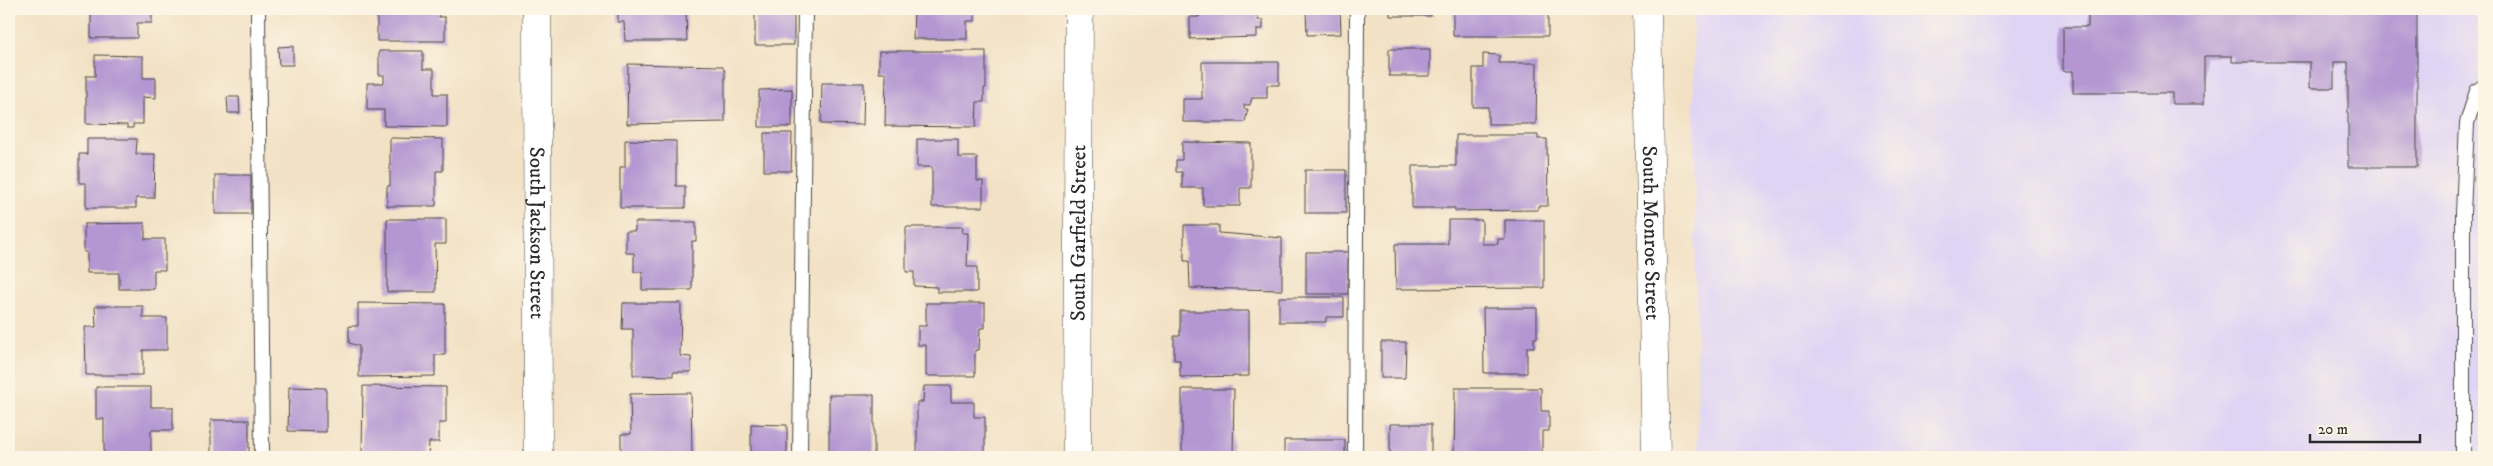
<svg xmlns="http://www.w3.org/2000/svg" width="2493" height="466" font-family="'IM FELL DW Pica',serif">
	<rect width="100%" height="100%" fill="#fcf5e5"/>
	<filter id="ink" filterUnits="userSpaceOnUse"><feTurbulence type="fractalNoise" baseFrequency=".02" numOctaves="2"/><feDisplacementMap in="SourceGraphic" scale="10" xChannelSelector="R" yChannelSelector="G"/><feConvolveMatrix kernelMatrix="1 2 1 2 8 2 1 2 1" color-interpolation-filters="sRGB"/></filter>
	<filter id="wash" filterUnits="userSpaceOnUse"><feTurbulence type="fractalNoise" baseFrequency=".0096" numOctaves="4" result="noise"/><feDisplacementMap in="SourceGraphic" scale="20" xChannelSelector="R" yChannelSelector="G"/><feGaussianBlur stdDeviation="1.12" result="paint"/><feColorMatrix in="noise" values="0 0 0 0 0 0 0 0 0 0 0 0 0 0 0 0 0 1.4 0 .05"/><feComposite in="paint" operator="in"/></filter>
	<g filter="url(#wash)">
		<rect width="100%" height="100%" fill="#f2e1c4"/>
		<path fill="#e0d4f4" d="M1693 9H2484V457H1698Z"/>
		<g id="blocks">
			<path fill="#b497d2" d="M91 9H152V23H137V38H91Z
				M384 9H439V17H445V41H377V16H384Z
				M618 9H686L687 41H625L624 22H618Z
				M914 9H975V21H967V39H913Z
				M1199 9H1258V20H1263V29H1257V37L1190 39V17H1199Z
				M1306 9H1340L1341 34 1307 35Z
				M1390 9H1431V16H1390Z
				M1453 9H1548V36H1453Z
				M2088 9H2417V167H2348V62H2334V88H2310V62H2232V56H2204V104H2172V93H2073V71H2063V27H2088Z
				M755 10H794V45H755Z
				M293 46V65H279L278 47Z
				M1389 49H1430V76H1389Z
				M379 51H423V69H434V94H447V127L384 126V110H367V83H384V75H379Z
				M879 51H986V88H984V102H977L976 127 885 126 886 73H879Z
				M1483 54 1499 55V63H1537L1536 124H1488V107H1473V68H1483Z
				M95 55 143 56V78H156V98L143 97V124H133V128H127V125L86 124V76H95Z
				M1202 62H1279V85H1267V98H1252L1250 105H1244V109H1248L1245 122H1183V99H1202Z
				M628 64 722 66 725 71V122L627 124Z
				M822 83H864L863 125 821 124Z
				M792 89V127H759V90Z
				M227 97H239L240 113H228Z
				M764 133H792L791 171H764Z
				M1456 135H1538V139H1547L1548 206H1538V210L1455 211V208H1412V166H1456Z
				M390 138 443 139V171H436V206H387V186H390Z
				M87 139H137L136 154H155L154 198H136V208H86V183H79V154H87Z
				M917 139H958V157H977V181H983V207H932V167H917Z
				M625 140 676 141V186H685V208H620V167H625Z
				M1182 142 1251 143V188H1240V206H1203V188H1182V172H1176V160H1182Z
				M1305 170H1346V213H1305Z
				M215 175H251V214H215Z
				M387 219H446V244H435L436 292H387Z
				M1448 220H1482V244H1498V239H1505V220H1544V288L1396 289 1395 244H1448Z
				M635 222H696V241H692V290H642V272H634V253H626V231H635Z
				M145 223V239H165V270H154V289H119V273H87V252H84V224Z
				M1184 225H1219V233L1282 238V290L1190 288 1189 261H1184Z
				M906 227H963L962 233H968L967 267H977V292H937V287L914 286V272H906Z
				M1306 252H1348V294H1306Z
				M1279 297H1344V317H1326V322H1279Z
				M358 303 445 304V355H435V376L359 377V346L349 343V326H358Z
				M623 303H681L680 356 691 357V372H673V376L633 375V329H622Z
				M926 303H985V328H980L979 350H975V376H926V345H918V326H926Z
				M95 306H143V318H167V350H143V375H86L85 327H96Z
				M1483 308H1537V338H1534V347H1527V373H1484Z
				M1180 311H1249V376L1180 377V360H1174V336H1180Z
				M1381 342H1406L1405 378H1381Z
				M363 386 446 387V423H439V442H429L428 457H362Z
				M924 386H951V402H974V417H985V457L917 456V402H923Z
				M96 387H151V407H173V430H151V454H104V419H96Z
				M289 387 326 388V432L288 431Z
				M1455 388H1541V411H1549V431H1542V457H1454Z
				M1182 389H1234L1233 457H1182Z
				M691 393 692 456 621 457V434H631L630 394Z
				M829 395H874V457H829Z
				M211 420H249V457H211Z
				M751 424 787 425V457H751Z
				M1390 424H1431V457H1390Z
				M1284 440H1345V457H1284Z"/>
		</g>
	</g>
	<g filter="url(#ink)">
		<use href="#blocks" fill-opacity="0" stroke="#494642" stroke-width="1"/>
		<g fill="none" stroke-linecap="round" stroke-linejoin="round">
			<g stroke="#494642" stroke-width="16">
				<path id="lane" d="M258 9 262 457
					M800 457 805 9
					M1355 457 1357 9
					M2463 457V213L2467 123 2477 91 2484 86"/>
			</g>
			<g stroke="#494642" stroke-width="29">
				<g id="street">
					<path id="s1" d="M537 9 538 457"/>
					<path id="s2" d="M1647 9 1656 457"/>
					<path id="s3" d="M1077 457 1079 9"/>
				</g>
			</g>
			<use href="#lane" stroke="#fff" stroke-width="14"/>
			<use href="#street" stroke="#fff" stroke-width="28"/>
		</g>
	</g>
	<g text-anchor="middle" stroke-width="4.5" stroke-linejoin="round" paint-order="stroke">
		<g font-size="21" fill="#2b2b2b" stroke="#fcf5e5">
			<text dy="7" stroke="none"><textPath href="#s1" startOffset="224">South Jackson Street</textPath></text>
			<text dy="7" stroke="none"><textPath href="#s3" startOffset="224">South Garfield Street</textPath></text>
			<text dy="7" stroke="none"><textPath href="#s2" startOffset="224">South Monroe Street</textPath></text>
		</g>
	</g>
	<rect width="2493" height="466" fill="none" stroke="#fcf5e5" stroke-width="30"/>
	<path d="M2310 434v8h110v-8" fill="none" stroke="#2b2b2b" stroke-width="2.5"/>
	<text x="2318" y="434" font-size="15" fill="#2b2b2b" stroke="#fcf5e5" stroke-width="4" paint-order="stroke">20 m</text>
</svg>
